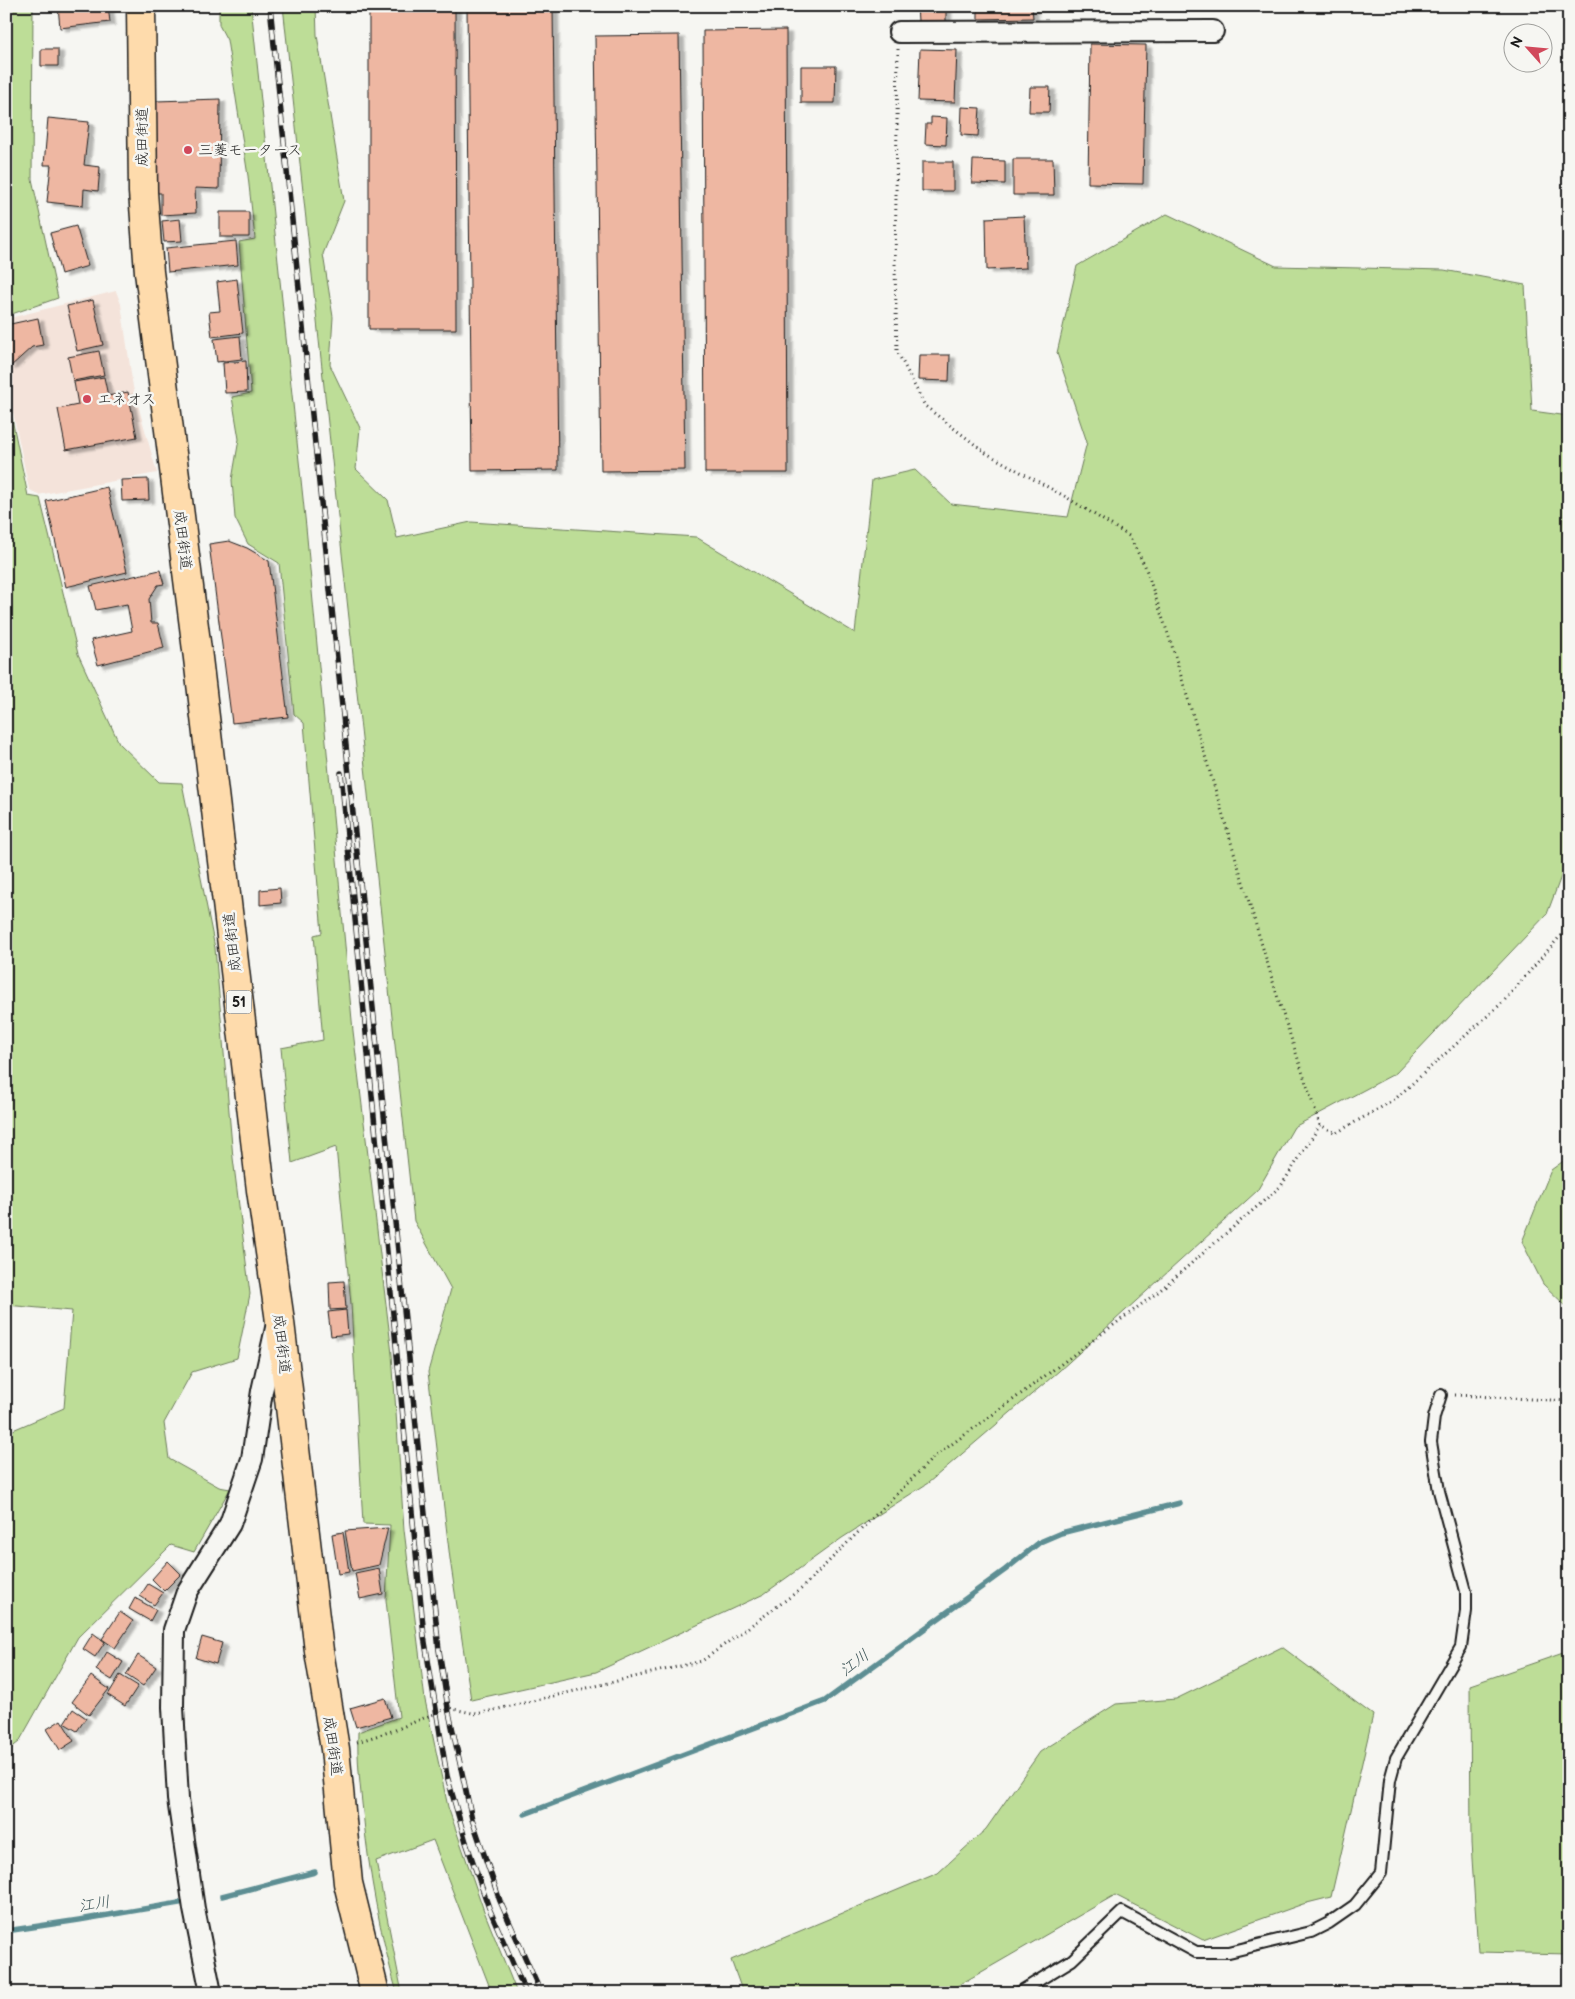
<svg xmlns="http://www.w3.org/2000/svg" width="1575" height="1999" font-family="'Balsamiq Sans','Klee One',sans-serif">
	<defs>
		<filter id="shadow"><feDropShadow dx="5.5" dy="3" stdDeviation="1" flood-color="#0004"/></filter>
	</defs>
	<rect width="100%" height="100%" fill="#f6f6f2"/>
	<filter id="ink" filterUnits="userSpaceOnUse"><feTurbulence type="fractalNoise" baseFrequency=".02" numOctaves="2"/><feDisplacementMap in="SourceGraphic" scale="10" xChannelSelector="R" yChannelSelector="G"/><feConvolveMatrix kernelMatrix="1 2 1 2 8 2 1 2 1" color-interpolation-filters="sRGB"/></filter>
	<g filter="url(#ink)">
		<path fill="#f4e3da" d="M116 291 121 304 133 387 157 473 38 495 29 489 6 379V319Z"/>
		<path fill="#bddd97" stroke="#6c7c5a" d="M6 6H33L32 179 58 298 6 316Z
			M219 6H251L306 527 353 1031 392 1354 404 1530 425 1700 448 1807 484 1911 517 1993H492L433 1840 376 1861 402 1993H397C380 1933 369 1874 363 1812 360 1785 357 1759 358 1732L399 1717 386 1600 390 1525 363 1524 351 1304 336 1147 292 1163 281 1048 323 1040 314 935 322 933 304 723 294 714 279 563 248 544 235 518 232 480 239 439 232 397 251 393 239 242 255 239 248 176 227 40 219 25Z
			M283 6H316L317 35 344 201 323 254 333 317 330 365 360 428 356 469 388 500 397 538 471 522 696 537 855 633 872 480 915 470 951 504 1068 517 1087 442 1057 353 1077 266 1167 214 1276 266 1444 270 1525 285 1532 411 1569 416V855L1547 914 1396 1073 1294 1127 1257 1191 1059 1371 928 1483 842 1538 764 1594 596 1672 471 1700 450 1559 428 1372 451 1289 414 1221Z
			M6 390 28 496 40 498 78 654 119 743 159 782 182 783 215 948 233 1158 250 1294 237 1358 192 1372 164 1423 169 1459 219 1487 230 1489 194 1552 171 1545 78 1637 19 1742 6 1752V1433L64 1408 72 1311 6 1305Z
			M1569 1157V1309L1543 1284 1522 1242 1551 1170Z
			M1282 1647 1373 1715 1331 1897 1303 1904 1203 1940 1115 1895 945 1993H743L731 1960 938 1873 986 1829 1040 1752 1116 1704 1176 1699Z
			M1569 1651V1954L1478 1952 1471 1843 1470 1685Z"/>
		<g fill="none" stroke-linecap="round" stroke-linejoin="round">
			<path stroke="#5d8e93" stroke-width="5.5" d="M525 1814 825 1701 1005 1570 1040 1542 1061 1533 1180 1503
				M222 1896 315 1872
				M6 1931 79 1920 185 1902"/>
		</g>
		<path fill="#eeb7a2" stroke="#1c1c1c" filter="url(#shadow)" d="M58 6H108L110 22 60 28Z
			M369 6H455L456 329H369Z
			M553 6 558 470 472 471 467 7Z
			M917 6H946V21H918Z
			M978 6H1032L1033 18 978 19Z
			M786 30 788 473H705L703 31Z
			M679 35 685 470 601 471 595 36Z
			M1090 44 1146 45 1143 184 1088 183Z
			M41 49H58V66H41Z
			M920 49 957 50 955 102 918 101Z
			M801 66H836L835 103H801Z
			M1030 87H1050L1049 112H1029Z
			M220 99 219 189 195 188 196 213 161 215V193H157L156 101Z
			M962 107 980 108 978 136 961 135Z
			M931 117 947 118 946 145 925 144 926 124H931Z
			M48 118 89 122 84 165 100 167 98 191 84 189 83 206 47 202 51 165H44Z
			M1013 159H1053L1054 195H1013Z
			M973 160 1005 161V184L972 183Z
			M922 162H953V191H922Z
			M220 212H249V237H220Z
			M1024 216 1026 268 987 270 986 218Z
			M180 219 182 241 164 242 162 221Z
			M76 226 88 266 61 274 50 233Z
			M236 241 238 265 168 272 166 248Z
			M237 279 243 333 212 337 209 312 220 311 217 282Z
			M93 300 103 345 77 351 67 306Z
			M38 318 43 345 32 347 10 367 6 347V325Z
			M240 336 242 359 217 362 214 339Z
			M99 351 104 375 73 381 68 357Z
			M919 355H950L949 381 918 380Z
			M246 361 247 392 225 393 223 363Z
			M104 377 108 396 128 392 137 437 66 450 58 409 78 405 74 382Z
			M148 479 149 500 122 501 121 480Z
			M107 487 127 572 66 587 46 501Z
			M229 541 247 548 269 561 288 717 232 723 209 544Z
			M160 570 164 584 158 585 149 599 151 623H158L164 648 98 665 91 640 132 631 127 604 96 610 90 586Z
			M280 888 281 903 260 905V890Z
			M344 1281 346 1309 330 1310 329 1282Z
			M346 1310 348 1334 331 1336 328 1312Z
			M388 1528 379 1565 352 1571 345 1531Z
			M343 1532 349 1572 338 1574 332 1534Z
			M168 1561 181 1574 164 1591 152 1579Z
			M379 1568 383 1594 360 1599 355 1573Z
			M148 1584 163 1593 154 1605 140 1596Z
			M135 1598 156 1610 150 1621 129 1609Z
			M120 1612 133 1621 115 1648 102 1639Z
			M93 1633 105 1642 95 1657 83 1649Z
			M202 1637 222 1643 216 1664 196 1658Z
			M107 1652 123 1662 112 1680 96 1670Z
			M138 1655 156 1667 143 1686 126 1675Z
			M120 1675 138 1686 125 1706 108 1695Z
			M91 1676 109 1689 89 1715 72 1702Z
			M385 1698 391 1717 356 1727 350 1708Z
			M73 1709 86 1718 77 1731 64 1723Z
			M61 1720 74 1741 60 1750 47 1729Z"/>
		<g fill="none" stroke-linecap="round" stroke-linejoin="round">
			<g stroke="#1c1c1c" stroke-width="14">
				<path id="lane" d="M1018 1993 1072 1960 1122 1912 1196 1952H1229L1311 1932 1329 1923 1355 1905 1381 1873 1390 1780 1396 1758 1461 1647 1466 1611V1591L1439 1491 1431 1442 1434 1417 1441 1395"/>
			</g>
			<g stroke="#1c1c1c" stroke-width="24">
				<path id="street" d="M899 32 1213 31
					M211 1993 194 1909 178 1799 173 1707 174 1630 187 1592 230 1524 252 1459 262 1391 276 1328"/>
			</g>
			<g stroke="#1c1c1c" stroke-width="31">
				<path id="highway" d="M141 6 143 192 149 272 198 658 261 1190 279 1314 319 1651 335 1749 348 1883 375 1993"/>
			</g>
			<path stroke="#1c1c1c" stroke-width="3" stroke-dasharray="1 4" stroke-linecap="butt" d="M898 49 895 268 897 351 925 406 986 453 1066 497 1129 536 1145 566 1172 646 1280 1005 1320 1125 1336 1133 1394 1100 1503 1002 1569 926
				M1455 1395 1569 1401
				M357 1742 395 1730 448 1708 477 1714 702 1661 801 1589 934 1457 1006 1405 1158 1292 1281 1186 1320 1125"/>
			<use href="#lane" stroke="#f6f6f2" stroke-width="10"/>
			<use href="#street" stroke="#f6f6f2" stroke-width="20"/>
			<use href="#highway" stroke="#fedbac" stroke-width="28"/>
			<g stroke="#1c1c1c" stroke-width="5.5">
				<path id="rail" d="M270 6 439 1650 448 1708 472 1819 500 1901 541 1993
					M341 773 424 1636 447 1776 466 1842 489 1908 526 1993"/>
			</g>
			<use href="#rail" stroke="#f6f6f2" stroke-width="4" stroke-dasharray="11" stroke-linecap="butt"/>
		</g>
	</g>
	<g fill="#d1495b" stroke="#f6f6f2" stroke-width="2">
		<circle cx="188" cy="150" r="5"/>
		<circle cx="87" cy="399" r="5"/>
	</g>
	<g text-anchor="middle" stroke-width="5" stroke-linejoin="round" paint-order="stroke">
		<rect fill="#f6f6f2" stroke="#5d5d5c" stroke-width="1" x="226.5" y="990.5" width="25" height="23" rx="4"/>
		<g font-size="14" font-weight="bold" fill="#1c1c1c">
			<text x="239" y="1007">51</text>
		</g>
		<g font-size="15" fill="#1c1c1c" stroke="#f6f6f2">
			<text transform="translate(142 137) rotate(-90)" y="5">成田街道</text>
			<text transform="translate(183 540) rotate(83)" y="5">成田街道</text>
			<text transform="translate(232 942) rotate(-97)" y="5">成田街道</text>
			<text transform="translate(282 1344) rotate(83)" y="5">成田街道</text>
			<text transform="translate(333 1746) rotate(82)" y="5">成田街道</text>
		</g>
		<g font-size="15" fill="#1c1c1c" stroke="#f6f6f2" text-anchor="start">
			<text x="198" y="155">三菱モータース</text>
			<text x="97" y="404">エネオス</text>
		</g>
		<g font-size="16" font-style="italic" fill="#3d5558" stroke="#f6f6f2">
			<text transform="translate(854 1662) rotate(-37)" y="6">江川</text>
			<text transform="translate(94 1903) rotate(-9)" y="6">江川</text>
		</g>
	</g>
	<rect width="1575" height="1999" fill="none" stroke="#f6f6f2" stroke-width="25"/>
	<rect x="12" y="12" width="1550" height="1974" fill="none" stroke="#1c1c1c" stroke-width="2" filter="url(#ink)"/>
	<g transform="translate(1528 48) rotate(297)"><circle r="24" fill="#f6f6f2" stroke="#9f9f9c"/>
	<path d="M0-4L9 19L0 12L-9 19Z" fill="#d1495b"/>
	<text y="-8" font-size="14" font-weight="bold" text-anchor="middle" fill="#1c1c1c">N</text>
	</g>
</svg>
